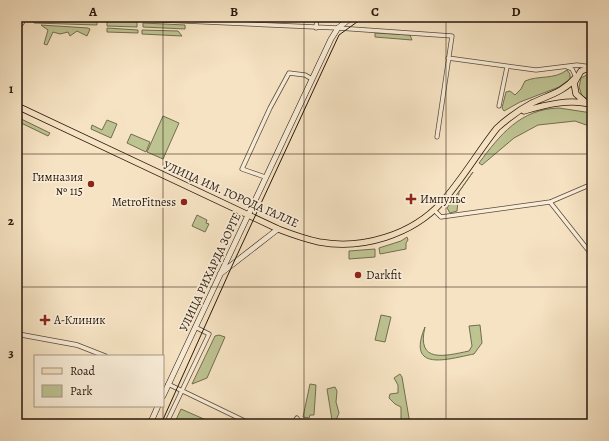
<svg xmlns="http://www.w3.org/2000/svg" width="609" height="441" font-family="Alegreya,serif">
	<rect width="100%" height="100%" fill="#f6e3c3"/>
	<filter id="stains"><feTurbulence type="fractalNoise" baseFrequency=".005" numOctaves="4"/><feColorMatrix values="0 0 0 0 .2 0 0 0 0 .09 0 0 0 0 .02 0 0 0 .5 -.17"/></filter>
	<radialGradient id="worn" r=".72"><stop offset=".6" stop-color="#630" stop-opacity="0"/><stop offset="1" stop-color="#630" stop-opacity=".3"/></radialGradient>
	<path fill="#bec392" stroke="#736d4f" d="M34 17 97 22V25L34 23 32 19Z
		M107 20 137 22V27L107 26Z
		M143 23 185 25V29L143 27Z
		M41 25 88 28 90 29 87 36 77 31 70 36 68 32 60 34 53 32 47 45 44 44 48 30Z
		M107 28 138 30V33L107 32Z
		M142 30 178 31 182 36 142 34Z
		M375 33 410 35 412 40 375 37Z
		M567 70 570 74V79L559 87 520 102 504 111 502 108 506 92 510 91 515 95 521 89 525 81C539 75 554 80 567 70Z
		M592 72V101L582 96 579 87 581 78Z
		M559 108 592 113V127L575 121 538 125 514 138 482 165 479 163C500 135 520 109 559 108Z
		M163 116 179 123 163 159 147 152Z
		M17 117 50 133 48 136 17 121Z
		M107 120 117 124 111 138 91 129 92 125 102 130Z
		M131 134 150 142 146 152 127 143Z
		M473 172 459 192 457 211 450 213 447 208Z
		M197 215 207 220 206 223 209 224 205 232 192 226Z
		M407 237 408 240 406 243V249L380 254 379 248 401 241Z
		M375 249V257L349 259V251Z
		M381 315 391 317 385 342 375 340Z
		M480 325 482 343 474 354C448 359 406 373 425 327 416 364 445 356 469 351L472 346 469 326Z
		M219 335 225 337 207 378 192 384 215 336Z
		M400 374 402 377 410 424H401V407L395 404 389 398 390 394 398 393V385L394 378Z
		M310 384 316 385 314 415H310L309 418 303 417Z
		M335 387 337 391 336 402 339 413 336 420H332L327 389Z
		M181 409 213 423 212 424H206L197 420 195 424H180L175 422Z"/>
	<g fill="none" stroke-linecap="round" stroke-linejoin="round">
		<g stroke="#5c4a3a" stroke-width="5">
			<path id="minor" d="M17 17H26
				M95 17 338 28 452 36 437 137
				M316 28 317 17
				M17 30 26 17
				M448 58 536 70 577 65 592 67
				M567 67 572 69 576 77
				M499 106 507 67
				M265 177 242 169 270 108 289 73 305 75 312 79
				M550 202 592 255
				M434 210 441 217 550 202 592 184
				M168 384 251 424
				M166 424 209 334 195 327
				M293 424 297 418"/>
		</g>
		<g stroke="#5c4a3a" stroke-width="5.5">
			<path id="tertiary" d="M17 334 77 345 105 356"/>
		</g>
		<g stroke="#28170c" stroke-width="6">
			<path id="secondary" d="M220 274 278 229
				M163 396 331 39 338 28 352 17
				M150 424 158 406"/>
		</g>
		<g stroke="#28170c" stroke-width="7">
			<path id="primary" d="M585 102 576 94 574 83 581 71 592 67
				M17 106 278 229C291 234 305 239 319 242 362 250 412 235 442 202 462 180 478 152 497 128 507 119 519 110 532 103 549 95 564 92 576 77
				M524 111C545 105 571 98 592 105"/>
		</g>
		<use href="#minor" stroke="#f9edd8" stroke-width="3.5"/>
		<use href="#tertiary" stroke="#f9edd8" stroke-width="4"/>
		<use href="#secondary" stroke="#f9edd8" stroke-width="5"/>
		<use href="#primary" stroke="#f6e3c3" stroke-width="5.5"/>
		<path stroke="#28170c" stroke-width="1" d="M161 424 232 266 339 35 364 17"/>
	</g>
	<path fill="none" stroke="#28170c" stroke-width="1" stroke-opacity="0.55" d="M163 17V424M304 17V424M446 17V424M17 154H592M17 287H592"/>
	<g fill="#8f2418" stroke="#f9edd8" stroke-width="1.5">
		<circle cx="91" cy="184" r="4"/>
		<path d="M409 193h4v4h4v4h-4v4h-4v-4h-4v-4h4z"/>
		<circle cx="184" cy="202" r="4"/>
		<circle cx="358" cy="275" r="4"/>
		<path d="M43 314h4v4h4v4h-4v4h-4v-4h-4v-4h4z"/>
	</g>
	<g text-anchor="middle" stroke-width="3.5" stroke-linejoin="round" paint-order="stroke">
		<g font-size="12" fill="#28170c" stroke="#f9edd8" text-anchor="start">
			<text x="83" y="181" text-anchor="end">Гимназия<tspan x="83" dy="14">№ 115</tspan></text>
			<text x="420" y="203">Импульс</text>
			<text x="176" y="206" text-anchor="end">MetroFitness</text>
			<text x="366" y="279">Darkfit</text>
			<text x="54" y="324">А-Клиник</text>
		</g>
		<g font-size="12" fill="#28170c" stroke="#f9edd8">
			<text transform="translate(231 194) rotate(24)" y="4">УЛИЦА ИМ. ГОРОДА ГАЛЛЕ</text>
			<text transform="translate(210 272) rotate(-65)" y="4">УЛИЦА РИХАРДА ЗОРГЕ</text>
		</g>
	</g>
	<rect width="609" height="441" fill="none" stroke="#f6e3c3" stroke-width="44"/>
	<rect x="34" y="355" width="130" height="52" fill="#f9edd8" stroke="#a59786"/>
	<rect x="42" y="368" width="20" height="6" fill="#f6e3c3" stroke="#a59786"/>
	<text x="70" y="375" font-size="12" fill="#28170c">Road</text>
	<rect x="42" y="385" width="20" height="12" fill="#bec392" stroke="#a59786"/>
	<text x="70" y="395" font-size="12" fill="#28170c">Park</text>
	<rect x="22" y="22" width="565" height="397" fill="none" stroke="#28170c" stroke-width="1.5"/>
	<g font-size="13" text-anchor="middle" font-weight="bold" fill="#28170c">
		<text x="93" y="16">A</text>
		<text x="234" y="16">B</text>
		<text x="375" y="16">C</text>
		<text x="516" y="16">D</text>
		<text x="11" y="93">1</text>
		<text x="11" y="225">2</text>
		<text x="11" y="357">3</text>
	</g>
	<rect width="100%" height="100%" filter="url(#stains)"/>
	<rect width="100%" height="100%" fill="url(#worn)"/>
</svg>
